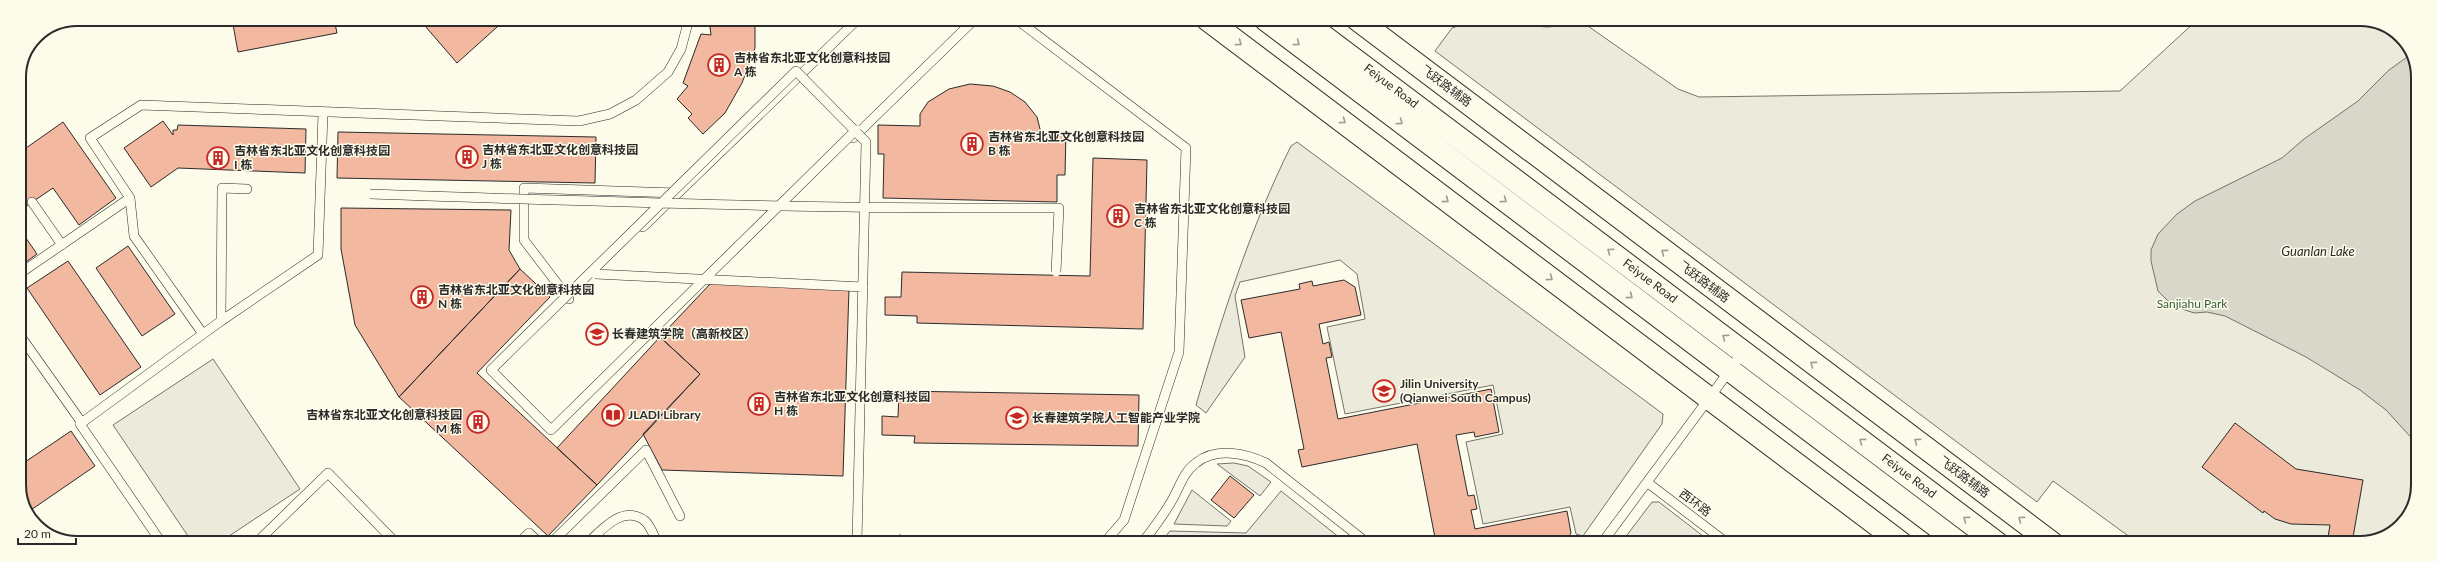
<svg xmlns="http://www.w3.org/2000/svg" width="2437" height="562" font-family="Lato,'Noto Sans SC',sans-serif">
	<rect width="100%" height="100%" fill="#fdfbea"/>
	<path fill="#ecebdb" stroke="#74746e" d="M2197 20H2372L2403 39 2418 73 2417 497 2398 529 2360 543H2138L2053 481 2037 502 1435 51 1452 28 1468 23H1490L1547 27 1585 24 1678 89 1699 97 2120 91Z
		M1297 142 1663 414 1662 424 1583 536 1576 534 1570 507 1483 524 1466 442 1503 434 1493 385 1345 414 1327 327 1365 319 1357 274 1340 260 1240 282 1235 296 1245 357 1206 413 1196 405C1222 317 1250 228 1291 146Z
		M213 359 300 489 220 542H192L113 425Z
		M1234 463 1248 466 1271 482 1260 496 1217 464Z
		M1192 490 1231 521 1227 526 1174 524Z
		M1281 491 1345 542H1161L1170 531 1246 533Z
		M1652 502H1659L1712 543H1621Z
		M629 537H636L640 542H623Z"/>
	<path fill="#d8d7c9" stroke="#74746e" d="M2410 55 2418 73 2417 444 2386 410 2360 390 2306 357 2225 316 2207 312 2194 313 2179 308 2168 301 2158 291 2151 261V250L2158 234 2177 214 2195 201 2282 158 2304 139 2358 101 2389 70Z"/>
	<path fill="#f2b8a0" stroke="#2b2b2b" d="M232 19H334L337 33 238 52Z
		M419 19H506L457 63Z
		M709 19H755V48L742 83 725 113 703 134 688 118 692 114 677 99 688 86 683 83 701 34 711 35Z
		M1685 20H1773L1685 22Z
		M970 84 993 86 1010 92 1025 102 1037 117 1041 133H1066L1065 175H1057V202L883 198 884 154H878V125L920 126V114L928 102 949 89Z
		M163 121 173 135V130H177L178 125 306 129 305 173 178 168 151 187 124 148Z
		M63 122 116 198 79 225 53 188 19 211V153Z
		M338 132 596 137 595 183 337 178Z
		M1093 158 1147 160 1143 329 917 323V316L885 315V297H901L902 272 1090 276Z
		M341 208 511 210 509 250 520 269 399 397 355 325 341 249Z
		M19 228 37 254 19 267Z
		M128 246 175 314 142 336 96 268Z
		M68 261 141 367 100 395 27 288Z
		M520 269 550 297 477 373 597 485 548 536 399 397Z
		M1344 280 1355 287 1361 315 1319 324 1323 344 1329 342 1332 357 1326 358 1338 419 1491 389 1499 432 1475 437 1474 432 1456 435 1468 496 1474 495 1477 509 1471 510 1475 529 1567 511 1571 533 1567 539 1558 540V543H1436L1417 444 1302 467 1298 450 1304 449 1281 332 1249 338 1241 300 1300 289 1299 284 1312 281 1313 286Z
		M711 283 849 288 843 476 662 470 643 434 700 374 660 337Z
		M660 337 700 374 597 485 557 448Z
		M899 391 1139 395 1138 446 914 443 915 436 882 435V416L898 417Z
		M2235 423 2296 469 2363 480 2352 543H2327L2330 525 2291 524 2275 519 2264 511 2263 513 2202 467Z
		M71 431 95 466 28 512 19 492V466Z
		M1230 476 1254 495 1234 518 1211 500Z
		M142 535 147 542H132Z
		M899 535 941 542H899Z"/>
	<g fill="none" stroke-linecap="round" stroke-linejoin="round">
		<g stroke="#2b2b2b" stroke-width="10">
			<path id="lane" d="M1016 19 1186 148 1179 352 1124 520 1105 542
				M853 138 975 19
				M32 202 62 245
				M643 227 858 19
				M19 274 130 198
				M569 299 524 240V188L677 193
				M221 321 318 255 323 113
				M19 334 82 423
				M203 334 221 321 222 188 247 189
				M1648 483 1727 543
				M161 542 80 424 203 334 134 236 130 198 90 138 141 105 579 121 610 114 636 100 668 72 681 49 689 19
				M257 542 328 473 395 542
				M520 542 529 533 539 542
				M552 542 646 450 680 516
				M589 542C602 529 624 504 645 521 650 525 654 536 657 542
				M1143 542C1153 529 1163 516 1171 502 1179 489 1183 472 1196 463 1216 447 1245 453 1266 463L1366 542
				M1602 543 1744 351"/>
		</g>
		<g stroke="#2b2b2b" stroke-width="24">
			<path id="secondary" d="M1208 20 1901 543
				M1358 20 2052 543"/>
		</g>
		<g stroke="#2b2b2b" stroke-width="24">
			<path id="primary" d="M1266 20 1959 543
				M1302 20 1997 543"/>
		</g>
		<use href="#lane" stroke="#fdfbea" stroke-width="9"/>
		<use href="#secondary" stroke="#fdfbea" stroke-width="22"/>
		<use href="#primary" stroke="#fdfbea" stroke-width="22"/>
		<g stroke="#2b2b2b" stroke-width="10" stroke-linecap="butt">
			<path id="lane-bridge" d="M856 130 551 430 491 370 796 71 866 142 857 542
				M370 194C600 202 829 209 1059 208L1056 272
				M595 274 863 287"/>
		</g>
		<use href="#lane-bridge" stroke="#fdfbea" stroke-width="9"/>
	</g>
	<defs><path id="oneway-chevron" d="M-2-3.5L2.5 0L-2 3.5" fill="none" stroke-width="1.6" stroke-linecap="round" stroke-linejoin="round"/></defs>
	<g stroke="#9e9d94">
		<use href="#oneway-chevron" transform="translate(1239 43) rotate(37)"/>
		<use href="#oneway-chevron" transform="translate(1297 43) rotate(37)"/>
		<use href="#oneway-chevron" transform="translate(1343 121) rotate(37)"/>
		<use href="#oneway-chevron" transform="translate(1400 122) rotate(37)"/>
		<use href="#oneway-chevron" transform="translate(1446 200) rotate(37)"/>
		<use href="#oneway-chevron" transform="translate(1504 200) rotate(37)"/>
		<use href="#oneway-chevron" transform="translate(1610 251) rotate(-143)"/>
		<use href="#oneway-chevron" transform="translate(1664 252) rotate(-143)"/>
		<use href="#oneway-chevron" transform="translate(1550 278) rotate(37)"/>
		<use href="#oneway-chevron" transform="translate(1630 296) rotate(37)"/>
		<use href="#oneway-chevron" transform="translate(1725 337) rotate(-143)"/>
		<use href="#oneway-chevron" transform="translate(1813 364) rotate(-144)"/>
		<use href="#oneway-chevron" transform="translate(1862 441) rotate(-143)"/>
		<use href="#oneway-chevron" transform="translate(1917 441) rotate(-143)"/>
		<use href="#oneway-chevron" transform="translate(1966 519) rotate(-143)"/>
		<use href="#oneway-chevron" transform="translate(2021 519) rotate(-143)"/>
	</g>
	<defs>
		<g id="building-ring" transform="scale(1.15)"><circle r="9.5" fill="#fdfbea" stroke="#c62828" stroke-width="1.5"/><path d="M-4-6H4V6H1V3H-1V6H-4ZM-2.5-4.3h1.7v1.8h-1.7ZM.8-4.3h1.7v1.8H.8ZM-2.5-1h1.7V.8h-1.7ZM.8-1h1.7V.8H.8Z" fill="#c62828"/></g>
		<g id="university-ring" transform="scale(1.15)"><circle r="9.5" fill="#fdfbea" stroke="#c62828" stroke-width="1.5"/><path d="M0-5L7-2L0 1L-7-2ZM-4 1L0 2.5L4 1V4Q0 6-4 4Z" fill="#c62828"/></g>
		<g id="library-ring" transform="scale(1.15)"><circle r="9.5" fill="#fdfbea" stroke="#c62828" stroke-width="1.5"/><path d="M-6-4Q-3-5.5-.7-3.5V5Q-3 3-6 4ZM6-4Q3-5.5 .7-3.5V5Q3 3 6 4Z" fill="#c62828"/></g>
	</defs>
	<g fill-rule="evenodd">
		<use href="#building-ring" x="719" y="65"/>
		<use href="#building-ring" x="972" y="144"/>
		<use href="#building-ring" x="467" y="157"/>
		<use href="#building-ring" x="218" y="158"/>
		<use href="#building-ring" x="1118" y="216"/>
		<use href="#building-ring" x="422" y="297"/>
		<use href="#university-ring" x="597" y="334"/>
		<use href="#university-ring" x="1384" y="391"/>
		<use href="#building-ring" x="759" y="404"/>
		<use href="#library-ring" x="613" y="415"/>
		<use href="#university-ring" x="1017" y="418"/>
		<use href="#building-ring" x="478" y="422"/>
	</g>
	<g text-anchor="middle" stroke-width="3" stroke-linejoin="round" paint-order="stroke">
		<g font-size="12" font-weight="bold" fill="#2b2b2b" stroke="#fdfbea" text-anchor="start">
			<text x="734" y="62">吉林省东北亚文化创意科技园<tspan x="734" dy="14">A 栋</tspan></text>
			<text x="988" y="141">吉林省东北亚文化创意科技园<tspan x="988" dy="14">B 栋</tspan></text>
			<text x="482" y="154">吉林省东北亚文化创意科技园<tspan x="482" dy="14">J 栋</tspan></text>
			<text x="234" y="155">吉林省东北亚文化创意科技园<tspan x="234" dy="14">I 栋</tspan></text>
			<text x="1134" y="213">吉林省东北亚文化创意科技园<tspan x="1134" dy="14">C 栋</tspan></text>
			<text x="438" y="294">吉林省东北亚文化创意科技园<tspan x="438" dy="14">N 栋</tspan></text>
			<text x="612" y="338">长春建筑学院（高新校区）</text>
			<text x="1400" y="388">Jilin University<tspan x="1400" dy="14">(Qianwei South Campus)</tspan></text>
			<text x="774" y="401">吉林省东北亚文化创意科技园<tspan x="774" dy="14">H 栋</tspan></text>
			<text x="462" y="419" text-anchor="end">吉林省东北亚文化创意科技园<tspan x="462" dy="14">M 栋</tspan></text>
			<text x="628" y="419">JLADI Library</text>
			<text x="1032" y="422">长春建筑学院人工智能产业学院</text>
		</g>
		<g font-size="12" fill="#2b2b2b" stroke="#fdfbea">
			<text transform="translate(1391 86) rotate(37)" y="4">Feiyue Road</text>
			<text transform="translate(1446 86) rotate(37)" y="4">飞跃路辅路</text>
			<text transform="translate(1650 281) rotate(37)" y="4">Feiyue Road</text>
			<text transform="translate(1704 282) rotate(37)" y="4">飞跃路辅路</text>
			<text transform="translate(1909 476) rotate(37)" y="4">Feiyue Road</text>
			<text transform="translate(1964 477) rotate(37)" y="4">飞跃路辅路</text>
			<text transform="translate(1695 503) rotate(37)" y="4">西环路</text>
		</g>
		<g font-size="12" fill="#34623c" stroke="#fdfbea">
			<text x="2192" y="308">Sanjiahu Park</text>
		</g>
		<g font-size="13" font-style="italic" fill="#2b2b2b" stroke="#fdfbea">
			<text x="2318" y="256">Guanlan Lake</text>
		</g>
	</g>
	<path d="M0 0H2437V562H0ZM77 26H2360A51 51 0 0 1 2411 77V485A51 51 0 0 1 2360 536H77A51 51 0 0 1 26 485V77A51 51 0 0 1 77 26Z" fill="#fdfbea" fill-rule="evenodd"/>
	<path fill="none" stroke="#2b2b2b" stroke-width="2" d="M77 26H2360A51 51 0 0 1 2411 77V485A51 51 0 0 1 2360 536H77A51 51 0 0 1 26 485V77A51 51 0 0 1 77 26Z"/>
	<path d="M18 538v6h58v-6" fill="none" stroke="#2b2b2b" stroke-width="2"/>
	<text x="24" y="538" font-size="12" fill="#2b2b2b" stroke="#fdfbea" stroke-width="3" paint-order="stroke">20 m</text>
</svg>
